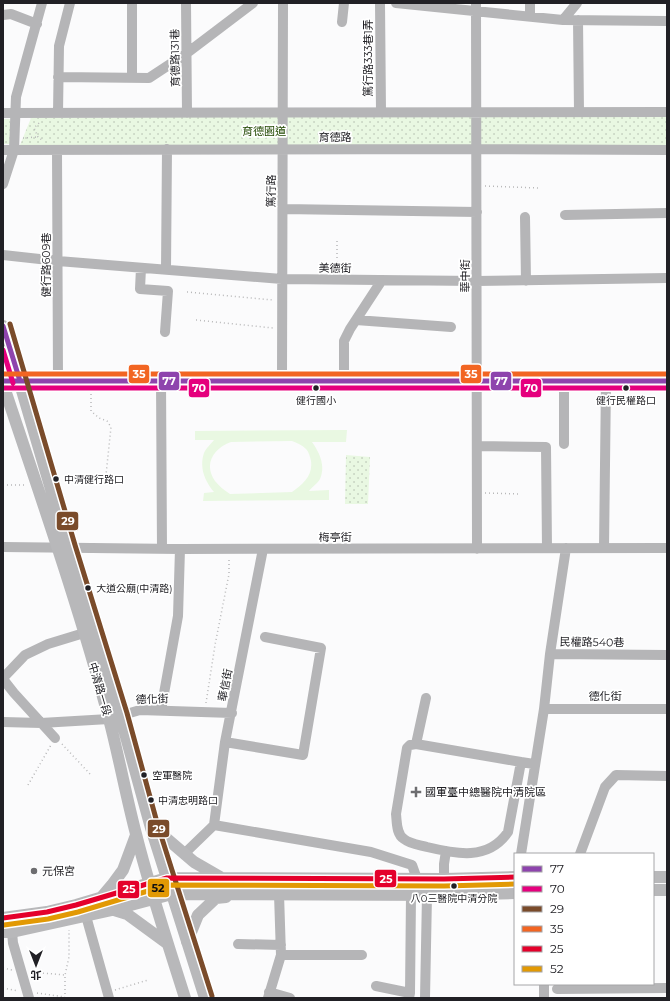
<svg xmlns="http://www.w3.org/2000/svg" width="670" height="1001" font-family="Montserrat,'Noto Sans TC',sans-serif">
	<defs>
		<pattern id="park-dots" width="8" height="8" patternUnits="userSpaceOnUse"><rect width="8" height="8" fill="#e9f8e2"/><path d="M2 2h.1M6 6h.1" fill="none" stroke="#c8d4c2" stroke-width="1.8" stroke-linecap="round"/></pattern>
	</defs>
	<rect width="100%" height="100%" fill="#fbfbfc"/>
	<path fill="url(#park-dots)" d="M667 114V146H480L479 115Z
		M287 115H472L473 146H287Z
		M280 116V146L20 145 31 118Z
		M3 119H10V144H3Z
		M346 455 370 457 368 504H345Z"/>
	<path fill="#e9f8e2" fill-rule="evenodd" d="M347 430 346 442H312C319 452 326 465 320 479 318 483 312 487 309 491L329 490V500L203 501 204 493 214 492C205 481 199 468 204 453 206 448 211 444 214 440H195V431ZM292 441C297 443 302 445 306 449 309 452 310 457 311 461 313 476 303 484 292 492L230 494C224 490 219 486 215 481 203 464 214 448 231 442Z"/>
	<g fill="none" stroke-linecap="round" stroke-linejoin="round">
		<path stroke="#b8b8b9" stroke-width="1.5" stroke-dasharray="1 3" stroke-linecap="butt" d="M39 123 34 128 38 137 42 140
			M23 138 37 137
			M485 186 539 188
			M337 270V238
			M187 292 273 300
			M196 320 273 328
			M91 390V411L99 418 107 421 111 427 106 475
			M3 485H27
			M485 493 521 494
			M206 703 215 645 229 574V557
			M62 744 90 774
			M28 785 51 745
			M3 968 12 970
			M31 972 65 975
			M3 988 18 991
			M115 990 148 980
			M37 993 65 997
			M65 998V975L69 957V930"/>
		<path stroke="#b5b5b7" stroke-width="10" d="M132 3V78
			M186 3 187 113
			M380 3 381 112
			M396 3 563 20 667 21
			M476 3 477 549
			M530 3V17
			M3 15 11 14 37 24
			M563 20 577 3
			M578 20 579 112
			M342 22 344 3
			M58 77 149 78 187 53 253 3
			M3 113 667 112
			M58 113 59 46 70 3
			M3 150 477 149 667 150
			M57 150 58 380
			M3 184 14 150 16 97 42 3
			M283 209 477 212
			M565 215 667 213
			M525 217 526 281
			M3 255 58 261 282 279 477 281 667 278
			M141 268 140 289 168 291 165 332
			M166 270 167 149
			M356 320 451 327
			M161 380 162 549
			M282 380 283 3
			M344 380V341L350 329 382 280
			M3 381H667
			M564 444V382
			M477 446 546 447 547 548
			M3 547 180 549 667 548
			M566 548 550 654 667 655
			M604 548 606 382
			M3 678 25 655 48 644 84 633
			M3 679 14 693 55 738
			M544 709H667
			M161 710 178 616 180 549
			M3 722 41 723 109 719 140 710 232 713
			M225 742 303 755 321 648 265 637
			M416 744 426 698
			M521 762 416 744 410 745 407 748 396 814C397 822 396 834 404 839 410 844 420 845 427 847 456 854 488 861 508 832L521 762 534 764
			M214 825 225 742 263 549
			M214 825 371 852 412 865 417 879
			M184 854 214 825
			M521 854 544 709 550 654
			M580 854 605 787 616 775 667 776
			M444 895V864L446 851
			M86 916 109 998
			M12 932 13 943 29 998
			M238 944 281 945
			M281 955H362
			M544 984V998
			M376 986 410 993
			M557 989 667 988
			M269 992 290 998
			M268 998 281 955 279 894
			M409 998 410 993 411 895
			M425 998 427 895"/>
		<path stroke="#b8b8ba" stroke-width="12" d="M3 326 68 547 120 715 151 828 205 998
			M3 384C40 495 79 606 109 719 119 757 126 796 136 834 150 890 168 944 185 998
			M151 828 166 838 194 862 220 877
			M653 877H667
			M653 890H667
			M101 898 112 885 123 870 136 835
			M114 910 127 914 168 944
			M3 918 47 912 76 905 167 878 444 879 515 877
			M3 932H12L112 910 172 894 444 895 515 893
			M187 942 198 915 216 898 226 897"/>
		<g stroke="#fff" stroke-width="8">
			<path id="bus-1" d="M3 326 20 381
				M3 381H667"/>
		</g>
		<g stroke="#fff" stroke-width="8">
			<path id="bus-2" d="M3 350 13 383
				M3 388H667"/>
		</g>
		<g stroke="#fff" stroke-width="8">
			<path id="bus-3" d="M10 324 75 545 127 713 158 826 212 996"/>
		</g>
		<g stroke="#fff" stroke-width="8">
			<path id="bus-4" d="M3 374H667"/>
		</g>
		<g stroke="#fff" stroke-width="8">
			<path id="bus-5" d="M3 918 47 912 76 905 167 878 444 879 515 877"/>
		</g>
		<g stroke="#fff" stroke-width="8">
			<path id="bus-6" d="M4 925 48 919 78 912 168 885 444 886 515 884"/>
		</g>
		<use href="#bus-1" stroke="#8e44ad" stroke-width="5"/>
		<use href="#bus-2" stroke="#e5007d" stroke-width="5"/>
		<use href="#bus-3" stroke="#7a4b2a" stroke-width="5"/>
		<use href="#bus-4" stroke="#f26522" stroke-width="5"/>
		<use href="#bus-5" stroke="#e4002b" stroke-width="5"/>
		<use href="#bus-6" stroke="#e29904" stroke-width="5"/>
	</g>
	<g fill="#212025" stroke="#fff" stroke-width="1.5">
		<circle cx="316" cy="388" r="3.5"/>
		<circle cx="626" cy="388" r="3.5"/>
		<circle cx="56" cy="479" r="3.5"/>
		<circle cx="88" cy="588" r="3.5"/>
		<circle cx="144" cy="775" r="3.5"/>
		<circle cx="151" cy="800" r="3.5"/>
		<circle cx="454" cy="886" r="3.5"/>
	</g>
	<g fill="#6d6d70" stroke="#fff" stroke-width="1.5">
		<path d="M414 786h4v4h4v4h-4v4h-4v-4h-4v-4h4z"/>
		<circle cx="34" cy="871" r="4"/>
	</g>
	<g text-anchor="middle" stroke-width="3.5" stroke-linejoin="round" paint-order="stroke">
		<g font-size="10" fill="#212025" stroke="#fff" text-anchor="start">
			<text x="316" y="404" text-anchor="middle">健行國小</text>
			<text x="626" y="404" text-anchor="middle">健行民權路口</text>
			<text x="64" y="483">中清健行路口</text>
			<text x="96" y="592">大道公廟(中清路)</text>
			<text x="152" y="779">空軍醫院</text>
			<text x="158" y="804">中清忠明路口</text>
			<text x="454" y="902" text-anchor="middle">八0三醫院中清分院</text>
		</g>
		<g font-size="11" fill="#212025" stroke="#fff">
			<text transform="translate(175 58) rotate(-91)" y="4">育德路131巷</text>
			<text transform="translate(368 58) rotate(-90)" y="4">篤行路333巷1弄</text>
			<text x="335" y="141">育德路</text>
			<text transform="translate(271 191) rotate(-89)" y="4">篤行路</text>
			<text transform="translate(46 265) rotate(-90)" y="4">健行路609巷</text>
			<text transform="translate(335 268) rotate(1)" y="4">美德街</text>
			<text transform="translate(465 276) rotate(-90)" y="4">華中街</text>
			<text x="335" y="541">梅亭街</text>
			<text transform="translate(592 642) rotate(1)" y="4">民權路540巷</text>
			<text transform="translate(225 685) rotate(-79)" y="4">華信街</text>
			<text transform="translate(100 689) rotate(74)" y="4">中清路一段</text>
			<text x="605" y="700">德化街</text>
			<text transform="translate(152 699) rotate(-2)" y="4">德化街</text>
		</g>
		<g font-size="11" fill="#214800" stroke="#fff">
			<text x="264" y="135">育德園道</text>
		</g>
		<g font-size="11" fill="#212025" stroke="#fff" text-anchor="start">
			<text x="425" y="796">國軍臺中總醫院中清院區</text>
			<text x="42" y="875">元保宮</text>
		</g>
	</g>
	<g stroke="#fff" stroke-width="1.5">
		<rect x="128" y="364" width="22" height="20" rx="4" fill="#f26522"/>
		<rect x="460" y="364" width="22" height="20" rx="4" fill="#f26522"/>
		<rect x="158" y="371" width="22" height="20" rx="4" fill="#8e44ad"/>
		<rect x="490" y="371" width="22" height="20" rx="4" fill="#8e44ad"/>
		<rect x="188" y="378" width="22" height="20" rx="4" fill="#e5007d"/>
		<rect x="520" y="378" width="22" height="20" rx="4" fill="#e5007d"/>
		<rect x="56" y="511" width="23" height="20" rx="4" fill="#7a4b2a"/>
		<rect x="147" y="819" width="23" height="19" rx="4" fill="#7a4b2a"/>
		<rect x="374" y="869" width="23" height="19" rx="4" fill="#e4002b"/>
		<rect x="147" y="878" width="23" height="20" rx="4" fill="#e29904"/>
		<rect x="117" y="880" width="23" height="19" rx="4" fill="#e4002b"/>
	</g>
	<g font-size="11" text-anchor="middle" font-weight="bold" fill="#fff">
		<text x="139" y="378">35</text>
		<text x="471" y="378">35</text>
		<text x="169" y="385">77</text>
		<text x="501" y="385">77</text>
		<text x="199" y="392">70</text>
		<text x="531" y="392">70</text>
		<text x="68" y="525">29</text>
		<text x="159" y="833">29</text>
		<text x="386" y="883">25</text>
		<text x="129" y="893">25</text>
	</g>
	<g font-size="11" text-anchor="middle" font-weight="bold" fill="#111">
		<text x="158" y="892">52</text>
	</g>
	<rect width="670" height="1001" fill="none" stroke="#212025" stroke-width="8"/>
	<rect x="514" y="853" width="140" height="132" fill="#ffffff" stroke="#a6a6a8"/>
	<rect x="522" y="866" width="20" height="6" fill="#8e44ad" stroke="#a6a6a8"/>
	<text x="550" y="873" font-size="12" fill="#212025">77</text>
	<rect x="522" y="886" width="20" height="6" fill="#e5007d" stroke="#a6a6a8"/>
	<text x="550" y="893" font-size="12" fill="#212025">70</text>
	<rect x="522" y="906" width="20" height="6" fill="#7a4b2a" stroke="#a6a6a8"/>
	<text x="550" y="913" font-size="12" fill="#212025">29</text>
	<rect x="522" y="926" width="20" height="6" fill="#f26522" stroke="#a6a6a8"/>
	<text x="550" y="933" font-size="12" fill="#212025">35</text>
	<rect x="522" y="946" width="20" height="6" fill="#e4002b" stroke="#a6a6a8"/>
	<text x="550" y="953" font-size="12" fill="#212025">25</text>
	<rect x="522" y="966" width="20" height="6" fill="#e29904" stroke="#a6a6a8"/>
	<text x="550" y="973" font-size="12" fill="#212025">52</text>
	<g transform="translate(36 965) rotate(180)" stroke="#ffffff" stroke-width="3" paint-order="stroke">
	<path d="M0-3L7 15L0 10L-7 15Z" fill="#212025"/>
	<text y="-6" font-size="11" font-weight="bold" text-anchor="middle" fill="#212025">北</text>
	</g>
</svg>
